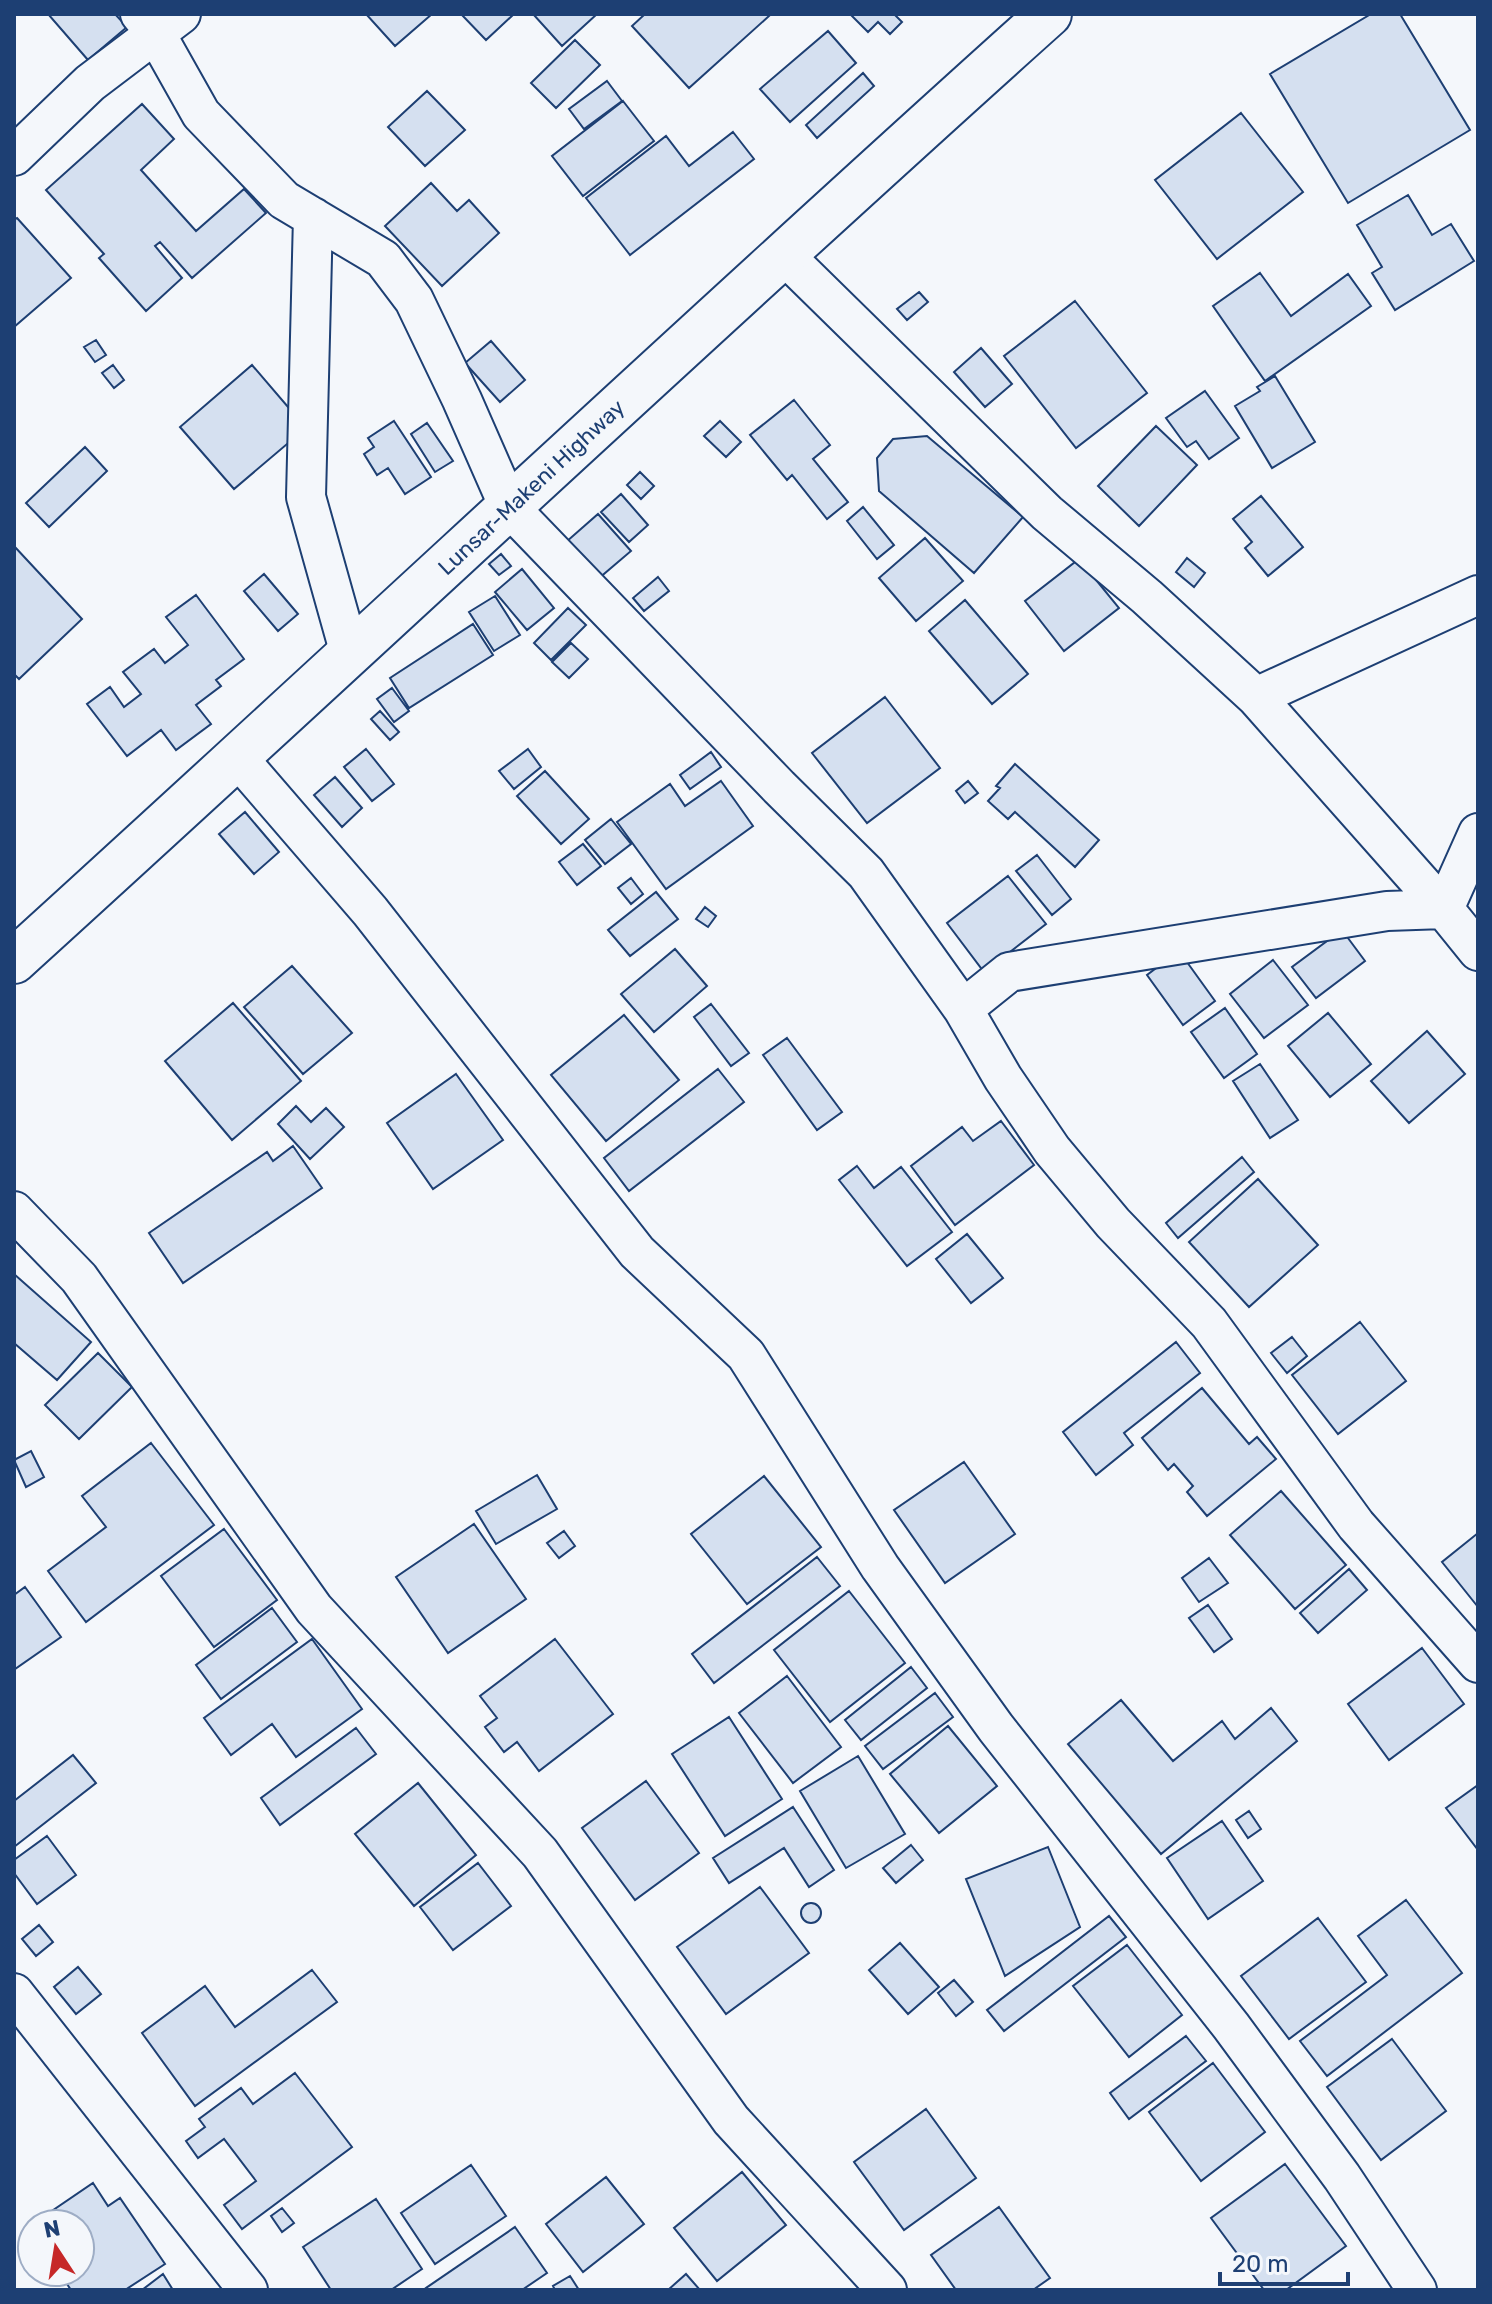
<svg xmlns="http://www.w3.org/2000/svg" width="1492" height="2304" font-family="Rubik,sans-serif">
	<rect width="100%" height="100%" fill="#f4f7fb"/>
	<path fill="#d5e0f0" stroke="#1d3f73" stroke-width="2" d="M48 14H115L127 27 88 60Z
		M366 14H432L395 46Z
		M461 14H514L486 40Z
		M533 14H597L562 46Z
		M645 14H767L769 16 689 88 632 26Z
		M850 14H894L902 22 890 34 878 22 868 32Z
		M1371 14H1400L1470 130 1348 203 1270 74Z
		M828 31 856 63 790 122 760 89Z
		M575 40 600 65 556 108 531 83Z
		M863 73 874 86 817 138 806 125Z
		M607 81 622 101 584 129 569 109Z
		M427 91 465 130 425 166 388 127Z
		M623 101 654 141 583 196 552 156Z
		M142 104 174 139 141 170 196 231 244 189 266 213 192 278 160 242 155 246 182 278 146 311 99 258 104 254 46 190Z
		M1241 113 1303 192 1217 259 1155 180Z
		M733 132 754 159 630 255 586 198 666 136 689 166Z
		M431 183 457 211 469 200 499 233 442 286 385 226Z
		M1408 195 1432 235 1451 224 1474 261 1395 310 1372 273 1382 267 1357 225Z
		M17 218 71 278 14 327V220Z
		M1260 273 1291 316 1348 274 1371 306 1265 381 1213 306Z
		M919 292 928 302 907 320 897 309Z
		M1075 301 1147 393 1076 448 1004 356Z
		M96 340 106 355 95 362 84 347Z
		M491 341 525 380 500 402 465 363Z
		M981 348 1012 384 985 407 954 372Z
		M113 365 124 380 114 388 102 373Z
		M252 365 306 428 234 489 180 427Z
		M1275 376 1315 442 1272 468 1235 406 1260 391 1257 387Z
		M1205 391 1239 438 1209 459 1196 441 1187 447 1166 418Z
		M794 400 830 445 813 459 848 502 827 519 792 475 787 480 750 435Z
		M394 421 431 477 405 494 388 468 377 475 364 454 374 447 368 438Z
		M720 421 741 442 726 457 704 436Z
		M427 423 453 461 435 472 411 434Z
		M1156 426 1197 465 1139 526 1098 486Z
		M927 436 1023 517 974 573 879 491 877 458 893 439Z
		M85 447 107 471 49 527 26 503Z
		M640 472 654 486 641 499 627 485Z
		M621 494 648 525 629 542 601 512Z
		M1261 496 1303 547 1268 576 1245 548 1252 542 1233 519Z
		M863 507 894 545 877 559 847 521Z
		M598 514 631 551 598 579 566 542Z
		M925 538 963 581 916 621 879 578Z
		M14 546 82 619 19 679 14 674Z
		M501 554 511 566 499 575 489 564Z
		M1187 558 1205 573 1194 587 1176 572Z
		M1079 559 1119 608 1064 651 1025 601Z
		M522 569 554 608 527 630 495 592Z
		M264 574 298 614 278 631 244 591Z
		M658 577 669 591 644 611 633 598Z
		M196 595 244 659 216 680 221 686 196 705 211 724 176 750 161 730 127 756 87 704 110 687 124 707 141 694 123 672 154 649 165 663 188 645 166 617Z
		M495 596 520 635 494 651 469 612Z
		M965 600 1028 674 992 704 929 631Z
		M568 608 586 625 551 660 534 643Z
		M473 624 493 655 409 708 390 678Z
		M571 643 588 659 569 678 552 662Z
		M392 688 409 711 394 722 377 699Z
		M885 697 940 768 867 823 812 753Z
		M380 711 399 732 390 740 371 719Z
		M366 749 394 784 372 801 344 767Z
		M528 749 541 767 514 789 499 771Z
		M711 752 721 767 690 789 680 775Z
		M1015 764 1099 840 1075 867 1015 812 1008 819 988 801 1000 788 996 786Z
		M545 771 589 819 561 844 517 796Z
		M335 777 362 808 342 827 314 795Z
		M721 781 753 826 666 889 617 822 670 784 685 806Z
		M968 781 978 793 965 803 956 791Z
		M245 812 279 852 254 874 219 834Z
		M611 819 631 844 605 864 585 840Z
		M583 844 601 866 577 885 559 862Z
		M1037 855 1071 899 1052 915 1016 871Z
		M1008 876 1046 924 984 972 947 923Z
		M631 878 643 894 631 904 618 888Z
		M656 892 678 919 630 956 608 930Z
		M705 907 716 916 708 927 696 919Z
		M1342 930 1365 961 1316 998 1292 967Z
		M675 949 707 986 654 1032 621 994Z
		M1179 951 1215 1001 1183 1025 1147 975Z
		M1273 960 1308 1005 1264 1038 1230 994Z
		M292 966 352 1033 303 1074 244 1007Z
		M233 1003 301 1081 232 1140 165 1061Z
		M711 1004 749 1053 731 1066 694 1017Z
		M1225 1008 1257 1054 1224 1078 1191 1032Z
		M1328 1013 1371 1064 1330 1097 1288 1046Z
		M624 1015 679 1080 606 1141 551 1075Z
		M1427 1031 1465 1074 1409 1123 1371 1081Z
		M787 1038 842 1112 817 1130 763 1055Z
		M1260 1064 1298 1120 1270 1138 1233 1081Z
		M718 1069 744 1102 629 1191 604 1158Z
		M456 1074 503 1140 433 1189 387 1123Z
		M296 1106 311 1122 326 1108 344 1127 310 1159 278 1124Z
		M1001 1121 1034 1165 955 1225 911 1166 962 1127 973 1141Z
		M293 1146 322 1188 183 1283 149 1233 267 1152 273 1161Z
		M1242 1157 1254 1172 1178 1238 1166 1223Z
		M857 1166 874 1188 901 1167 952 1232 907 1266 839 1180Z
		M1258 1179 1318 1245 1249 1307 1189 1242Z
		M967 1234 1003 1278 971 1303 936 1259Z
		M14 1274 91 1342 57 1380 14 1343Z
		M1360 1322 1406 1381 1338 1434 1292 1375Z
		M1292 1337 1307 1356 1287 1373 1271 1353Z
		M1176 1342 1200 1373 1124 1433 1133 1445 1096 1475 1063 1432Z
		M98 1353 132 1387 79 1439 45 1405Z
		M1202 1388 1249 1444 1257 1437 1276 1459 1207 1516 1187 1492 1193 1486 1174 1464 1168 1470 1142 1438Z
		M151 1443 214 1525 86 1622 48 1571 106 1527 82 1496Z
		M31 1451 44 1477 26 1487 14 1460Z
		M964 1462 1015 1534 945 1583 894 1510Z
		M537 1475 557 1509 496 1544 476 1511Z
		M764 1476 821 1547 747 1604 691 1534Z
		M1281 1491 1346 1565 1295 1609 1230 1535Z
		M474 1524 526 1599 448 1653 396 1577Z
		M224 1529 277 1600 214 1647 161 1576Z
		M564 1531 575 1546 559 1558 547 1543Z
		M1478 1533V1607L1442 1562Z
		M817 1557 840 1586 714 1683 692 1654Z
		M1209 1558 1228 1583 1199 1602 1182 1578Z
		M1349 1569 1367 1590 1318 1633 1300 1613Z
		M25 1587 61 1637 15 1669 14 1595Z
		M849 1591 905 1663 830 1722 774 1650Z
		M1208 1605 1232 1639 1214 1652 1189 1618Z
		M272 1608 297 1642 221 1699 196 1665Z
		M312 1639 362 1709 296 1757 272 1724 231 1755 204 1718Z
		M555 1639 613 1714 539 1771 517 1742 504 1752 485 1727 497 1718 480 1696Z
		M1422 1648 1464 1704 1389 1760 1348 1704Z
		M911 1667 927 1688 861 1740 845 1720Z
		M787 1676 841 1747 793 1783 739 1713Z
		M935 1693 953 1717 883 1769 865 1746Z
		M1121 1700 1173 1761 1222 1721 1235 1739 1271 1708 1297 1741 1161 1854 1068 1744Z
		M729 1717 782 1799 725 1836 672 1754Z
		M948 1726 997 1786 939 1833 890 1774Z
		M356 1728 376 1754 280 1825 261 1798Z
		M73 1755 96 1783 14 1847V1801Z
		M858 1756 905 1834 846 1868 800 1791Z
		M646 1781 699 1853 635 1900 582 1828Z
		M418 1783 476 1855 414 1906 355 1834Z
		M1478 1785V1850L1446 1808Z
		M793 1807 834 1870 809 1887 784 1848 729 1883 713 1858Z
		M1249 1811 1261 1829 1248 1838 1236 1820Z
		M1222 1821 1263 1881 1208 1919 1167 1858Z
		M47 1836 76 1875 37 1904 14 1873V1860Z
		M911 1845 923 1860 896 1883 883 1868Z
		M1048 1847 1080 1927 1005 1976 966 1879Z
		M478 1863 511 1906 453 1950 420 1907Z
		M760 1887 809 1953 726 2014 677 1947Z
		M1406 1900 1462 1973 1327 2076 1300 2041 1387 1975 1358 1936Z
		M801 1913a10 10 0 1 1 20 0a10 10 0 1 1-20 0Z
		M1109 1916 1126 1937 1004 2031 987 2010Z
		M1318 1918 1366 1982 1289 2039 1241 1976Z
		M39 1925 53 1942 36 1956 22 1939Z
		M900 1943 939 1987 908 2014 869 1970Z
		M1127 1945 1182 2015 1129 2057 1073 1986Z
		M78 1967 101 1994 76 2014 54 1987Z
		M312 1970 337 2002 195 2106 142 2033 205 1986 235 2027Z
		M954 1980 973 2002 956 2016 938 1993Z
		M1186 2036 1206 2061 1129 2119 1110 2093Z
		M1392 2039 1446 2111 1381 2160 1327 2087Z
		M1213 2063 1265 2132 1201 2181 1149 2112Z
		M295 2073 352 2147 242 2229 224 2205 256 2181 224 2139 198 2158 186 2141 205 2127 199 2119 241 2088 253 2104Z
		M926 2109 976 2178 904 2230 854 2162Z
		M1285 2164 1346 2246 1286 2290H1264L1211 2218Z
		M471 2165 506 2216 435 2264 401 2213Z
		M742 2172 786 2225 717 2281 674 2228Z
		M606 2177 644 2224 583 2272 546 2224Z
		M93 2183 108 2206 120 2198 165 2264 125 2290H71L59 2272H80V2224H48L43 2217Z
		M376 2199 422 2269 391 2290H331L303 2247Z
		M999 2207 1050 2278 1033 2290H956L931 2255Z
		M282 2208 294 2223 282 2232 271 2216Z
		M515 2227 547 2273 522 2290H428L426 2288Z
		M163 2274 173 2290H142Z
		M686 2274 700 2290H668Z
		M570 2276 579 2290H555L553 2286Z"/>
	<g fill="none" stroke-linecap="round" stroke-linejoin="round">
		<g stroke="#1d3f73" stroke-width="42">
			<path id="street" d="M140 14 156 34 201 114 284 200 383 259 414 300 462 400 509 507 779 787 866 873 963 1009 1003 1078 1052 1150 1113 1223 1209 1323 1356 1525 1478 1663
				M14 156 90 83 181 14
				M313 217 306 497 350 654
				M782 253 1047 513 1147 597 1256 697 1444 909 1478 951
				M1256 697 1478 595
				M238 758 370 911 637 1252 746 1355 880 1567 996 1728 1231 2026 1342 2177 1417 2290
				M963 1009 1009 972 1387 911 1444 909 1478 833
				M14 1211 79 1278 314 1609 540 1853 731 2120 887 2290
				M14 1993 248 2290"/>
		</g>
		<g stroke="#1d3f73" stroke-width="48">
			<path id="primary" d="M14 961C360 647 701 326 1049 14"/>
		</g>
		<use href="#street" stroke="#f4f7fb" stroke-width="38"/>
		<use href="#primary" stroke="#f4f7fb" stroke-width="44"/>
	</g>
	<g text-anchor="middle" stroke-width="6" stroke-linejoin="round" paint-order="stroke">
		<g font-size="22" fill="#1d3f73" stroke="#f4f7fb">
			<text transform="translate(531 487) rotate(-43)" y="8">Lunsar-Makeni Highway</text>
		</g>
	</g>
	<rect width="1492" height="2304" fill="none" stroke="#1d3f73" stroke-width="32"/>
	<g transform="translate(56 2248) rotate(348)"><circle r="38" fill="#f4f7fb" stroke="#9eadc5" stroke-width="2"/>
	<path d="M0-6L14 30L0 20L-14 30Z" fill="#c62828"/>
	<text y="-12" font-size="22" font-weight="bold" text-anchor="middle" fill="#1d3f73">N</text>
	</g>
	<path d="M1220 2272v12h128v-12" fill="none" stroke="#1d3f73" stroke-width="4"/>
	<text x="1232" y="2272" font-size="24" fill="#1d3f73" stroke="#f4f7fb" stroke-width="6" paint-order="stroke">20 m</text>
</svg>
